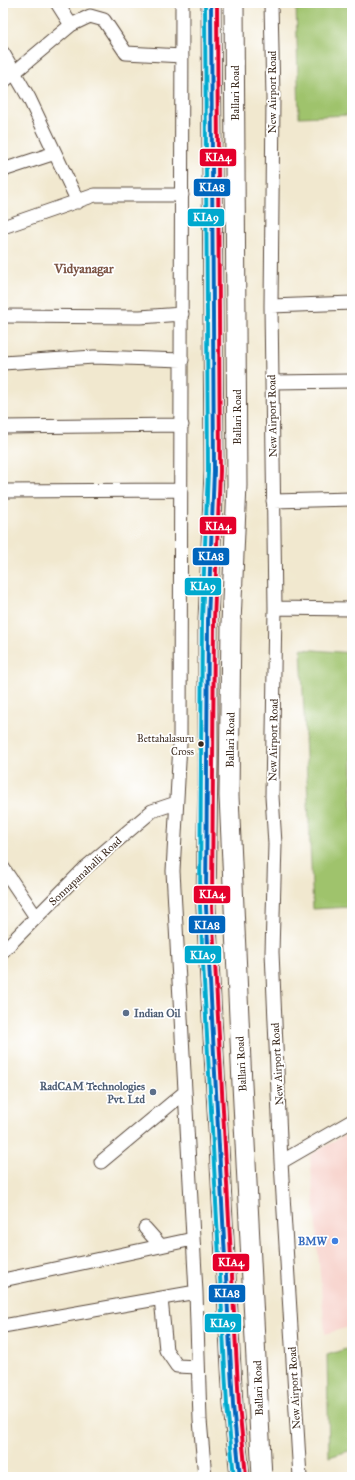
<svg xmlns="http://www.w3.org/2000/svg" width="355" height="1480" font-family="'IM FELL Great Primer',serif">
	<rect width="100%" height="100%" fill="#fff"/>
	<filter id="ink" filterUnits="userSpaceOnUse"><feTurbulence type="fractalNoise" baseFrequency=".025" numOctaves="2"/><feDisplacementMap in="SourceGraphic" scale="8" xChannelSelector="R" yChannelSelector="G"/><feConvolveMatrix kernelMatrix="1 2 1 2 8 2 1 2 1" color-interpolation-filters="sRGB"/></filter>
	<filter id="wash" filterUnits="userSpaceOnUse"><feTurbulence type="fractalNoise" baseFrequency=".012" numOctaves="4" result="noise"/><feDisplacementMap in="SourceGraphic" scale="16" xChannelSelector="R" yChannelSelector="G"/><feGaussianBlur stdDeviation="0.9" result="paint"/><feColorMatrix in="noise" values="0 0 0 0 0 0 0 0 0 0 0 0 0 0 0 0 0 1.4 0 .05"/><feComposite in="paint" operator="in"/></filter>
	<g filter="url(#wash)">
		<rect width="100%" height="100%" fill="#f1e8cf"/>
		<path fill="#f7d0c9" d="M352 1131V1326L325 1334 310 1155Z"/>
		<path fill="#9fc36c" stroke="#6d7645" d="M296 3H352V115L299 117Z
			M301 649 352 653V907L313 909Z
			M352 1347V1450L329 1457 327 1355Z"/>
	</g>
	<g filter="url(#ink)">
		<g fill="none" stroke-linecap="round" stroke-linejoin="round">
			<g stroke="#564639" stroke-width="15">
				<path id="minor" d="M57 3 71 25
					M182 3 180 744 173 871 196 1292 200 1420 205 1477
					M271 3 273 98 271 306 275 608 272 796 275 844 272 952 281 1162 300 1477
					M3 53 29 98 55 153
					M3 82 71 25 90 16 104 20 126 53 182 56
					M3 170 55 153 78 202
					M3 227 95 195H182
					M271 306 352 303
					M3 316 140 317 182 314
					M3 363 94 357 182 360
					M272 382 352 381
					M3 427 182 425
					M3 491 181 490
					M273 501 352 499
					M275 608 352 609
					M3 868 36 917
					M3 951 85 868 152 811 176 803
					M101 1162 185 1092
					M281 1162 352 1121
					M145 1228 161 1246
					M3 1280 193 1239
					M161 1298 166 1350 177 1366 198 1367
					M3 1326 196 1292"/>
			</g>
			<g stroke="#564639" stroke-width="21">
				<path id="highway" d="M211 3 214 471 208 621V763L206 907 233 1405 240 1477
					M234 3 237 485 231 623 229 796 242 1084 262 1477"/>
			</g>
			<use href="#minor" stroke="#fff" stroke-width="13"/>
			<use href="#highway" stroke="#fff" stroke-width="19"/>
			<g stroke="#fff" stroke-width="7">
				<path id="bus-1" d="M211 3 214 471 208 621 206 907 233 1405 240 1477"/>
			</g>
			<g stroke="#fff" stroke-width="7">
				<path id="bus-2" d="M205 3 208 471 202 621 200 907 227 1405 234 1477"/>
			</g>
			<g stroke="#fff" stroke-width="7">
				<path id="bus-3" d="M217 3 220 471 214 621 212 907 239 1405 246 1476"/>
			</g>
			<use href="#bus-1" stroke="#0065bd" stroke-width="4"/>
			<use href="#bus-2" stroke="#00a9ce" stroke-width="4"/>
			<use href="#bus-3" stroke="#e4002b" stroke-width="4"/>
		</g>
	</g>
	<circle fill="#3b2a1e" stroke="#fff" stroke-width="1.5" cx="201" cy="744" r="3.5"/>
	<g fill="#5c6f8a" stroke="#fff" stroke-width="1.5">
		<circle cx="126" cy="1013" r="4"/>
		<circle cx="153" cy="1092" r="4"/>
	</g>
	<circle fill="#3f7fe0" stroke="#fff" stroke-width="1.5" cx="335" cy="1241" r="4"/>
	<g text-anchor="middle" stroke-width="3.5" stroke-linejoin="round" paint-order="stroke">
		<g font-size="10" fill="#3b2a1e" stroke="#fff" text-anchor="end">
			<text x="194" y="742">Bettahalasuru<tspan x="194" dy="13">Cross</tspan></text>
		</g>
		<g font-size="11" fill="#3b2a1e" stroke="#fff">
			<text transform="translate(272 92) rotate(-90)" y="4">New Airport Road</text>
			<text transform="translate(235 93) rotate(-90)" y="4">Ballari Road</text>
			<text transform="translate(272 416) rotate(-91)" y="4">New Airport Road</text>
			<text transform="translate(237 417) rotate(-90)" y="4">Ballari Road</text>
			<text transform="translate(230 740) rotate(-89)" y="4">Ballari Road</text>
			<text transform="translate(273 740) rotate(-89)" y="4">New Airport Road</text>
			<text transform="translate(85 871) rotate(-43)" y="4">Sonnapanahalli Road</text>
			<text transform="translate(241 1064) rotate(-93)" y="4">Ballari Road</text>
			<text transform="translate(277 1064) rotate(-93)" y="4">New Airport Road</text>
			<text transform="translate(258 1388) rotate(-92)" y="4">Ballari Road</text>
			<text transform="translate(294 1388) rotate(-93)" y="4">New Airport Road</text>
		</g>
		<g font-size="11" font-weight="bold" fill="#4e5e75" stroke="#fff" text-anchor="start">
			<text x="134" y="1017">Indian Oil</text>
			<text x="145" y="1090" text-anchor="end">RadCAM Technologies<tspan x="145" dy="13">Pvt. Ltd</tspan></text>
		</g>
		<g font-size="11" font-weight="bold" fill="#366cbe" stroke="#fff" text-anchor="end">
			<text x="327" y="1245">BMW</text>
		</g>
		<g font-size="13" font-weight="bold" fill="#7b5343" stroke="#fff">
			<text x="84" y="273">Vidyanagar</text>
		</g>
	</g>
	<g stroke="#fff" stroke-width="1.5">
		<rect x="199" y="148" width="38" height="19" rx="4" fill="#e4002b"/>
		<rect x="193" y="178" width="38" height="19" rx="4" fill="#0065bd"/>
		<rect x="187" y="208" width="38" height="19" rx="4" fill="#00a9ce"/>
		<rect x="199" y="516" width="38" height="19" rx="4" fill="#e4002b"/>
		<rect x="192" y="547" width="38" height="19" rx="4" fill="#0065bd"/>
		<rect x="184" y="577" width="38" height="19" rx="4" fill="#00a9ce"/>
		<rect x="193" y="885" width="38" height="19" rx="4" fill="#e4002b"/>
		<rect x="188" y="915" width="38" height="19" rx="4" fill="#0065bd"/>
		<rect x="184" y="945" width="38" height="19" rx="4" fill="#00a9ce"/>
		<rect x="212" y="1253" width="38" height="19" rx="4" fill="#e4002b"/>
		<rect x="208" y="1284" width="38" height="19" rx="4" fill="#0065bd"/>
		<rect x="204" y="1313" width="38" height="20" rx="4" fill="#00a9ce"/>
	</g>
	<g font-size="11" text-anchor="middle" font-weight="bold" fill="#fff">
		<text x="218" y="161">KIA4</text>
		<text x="212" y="191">KIA8</text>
		<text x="206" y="221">KIA9</text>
		<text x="218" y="530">KIA4</text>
		<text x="211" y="560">KIA8</text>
		<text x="203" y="590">KIA9</text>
		<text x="212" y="898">KIA4</text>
		<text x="207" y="929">KIA8</text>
		<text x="203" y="959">KIA9</text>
		<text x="231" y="1266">KIA4</text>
		<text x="227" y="1297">KIA8</text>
		<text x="223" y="1327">KIA9</text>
	</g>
	<rect width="355" height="1480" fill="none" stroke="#fff" stroke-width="16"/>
</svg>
